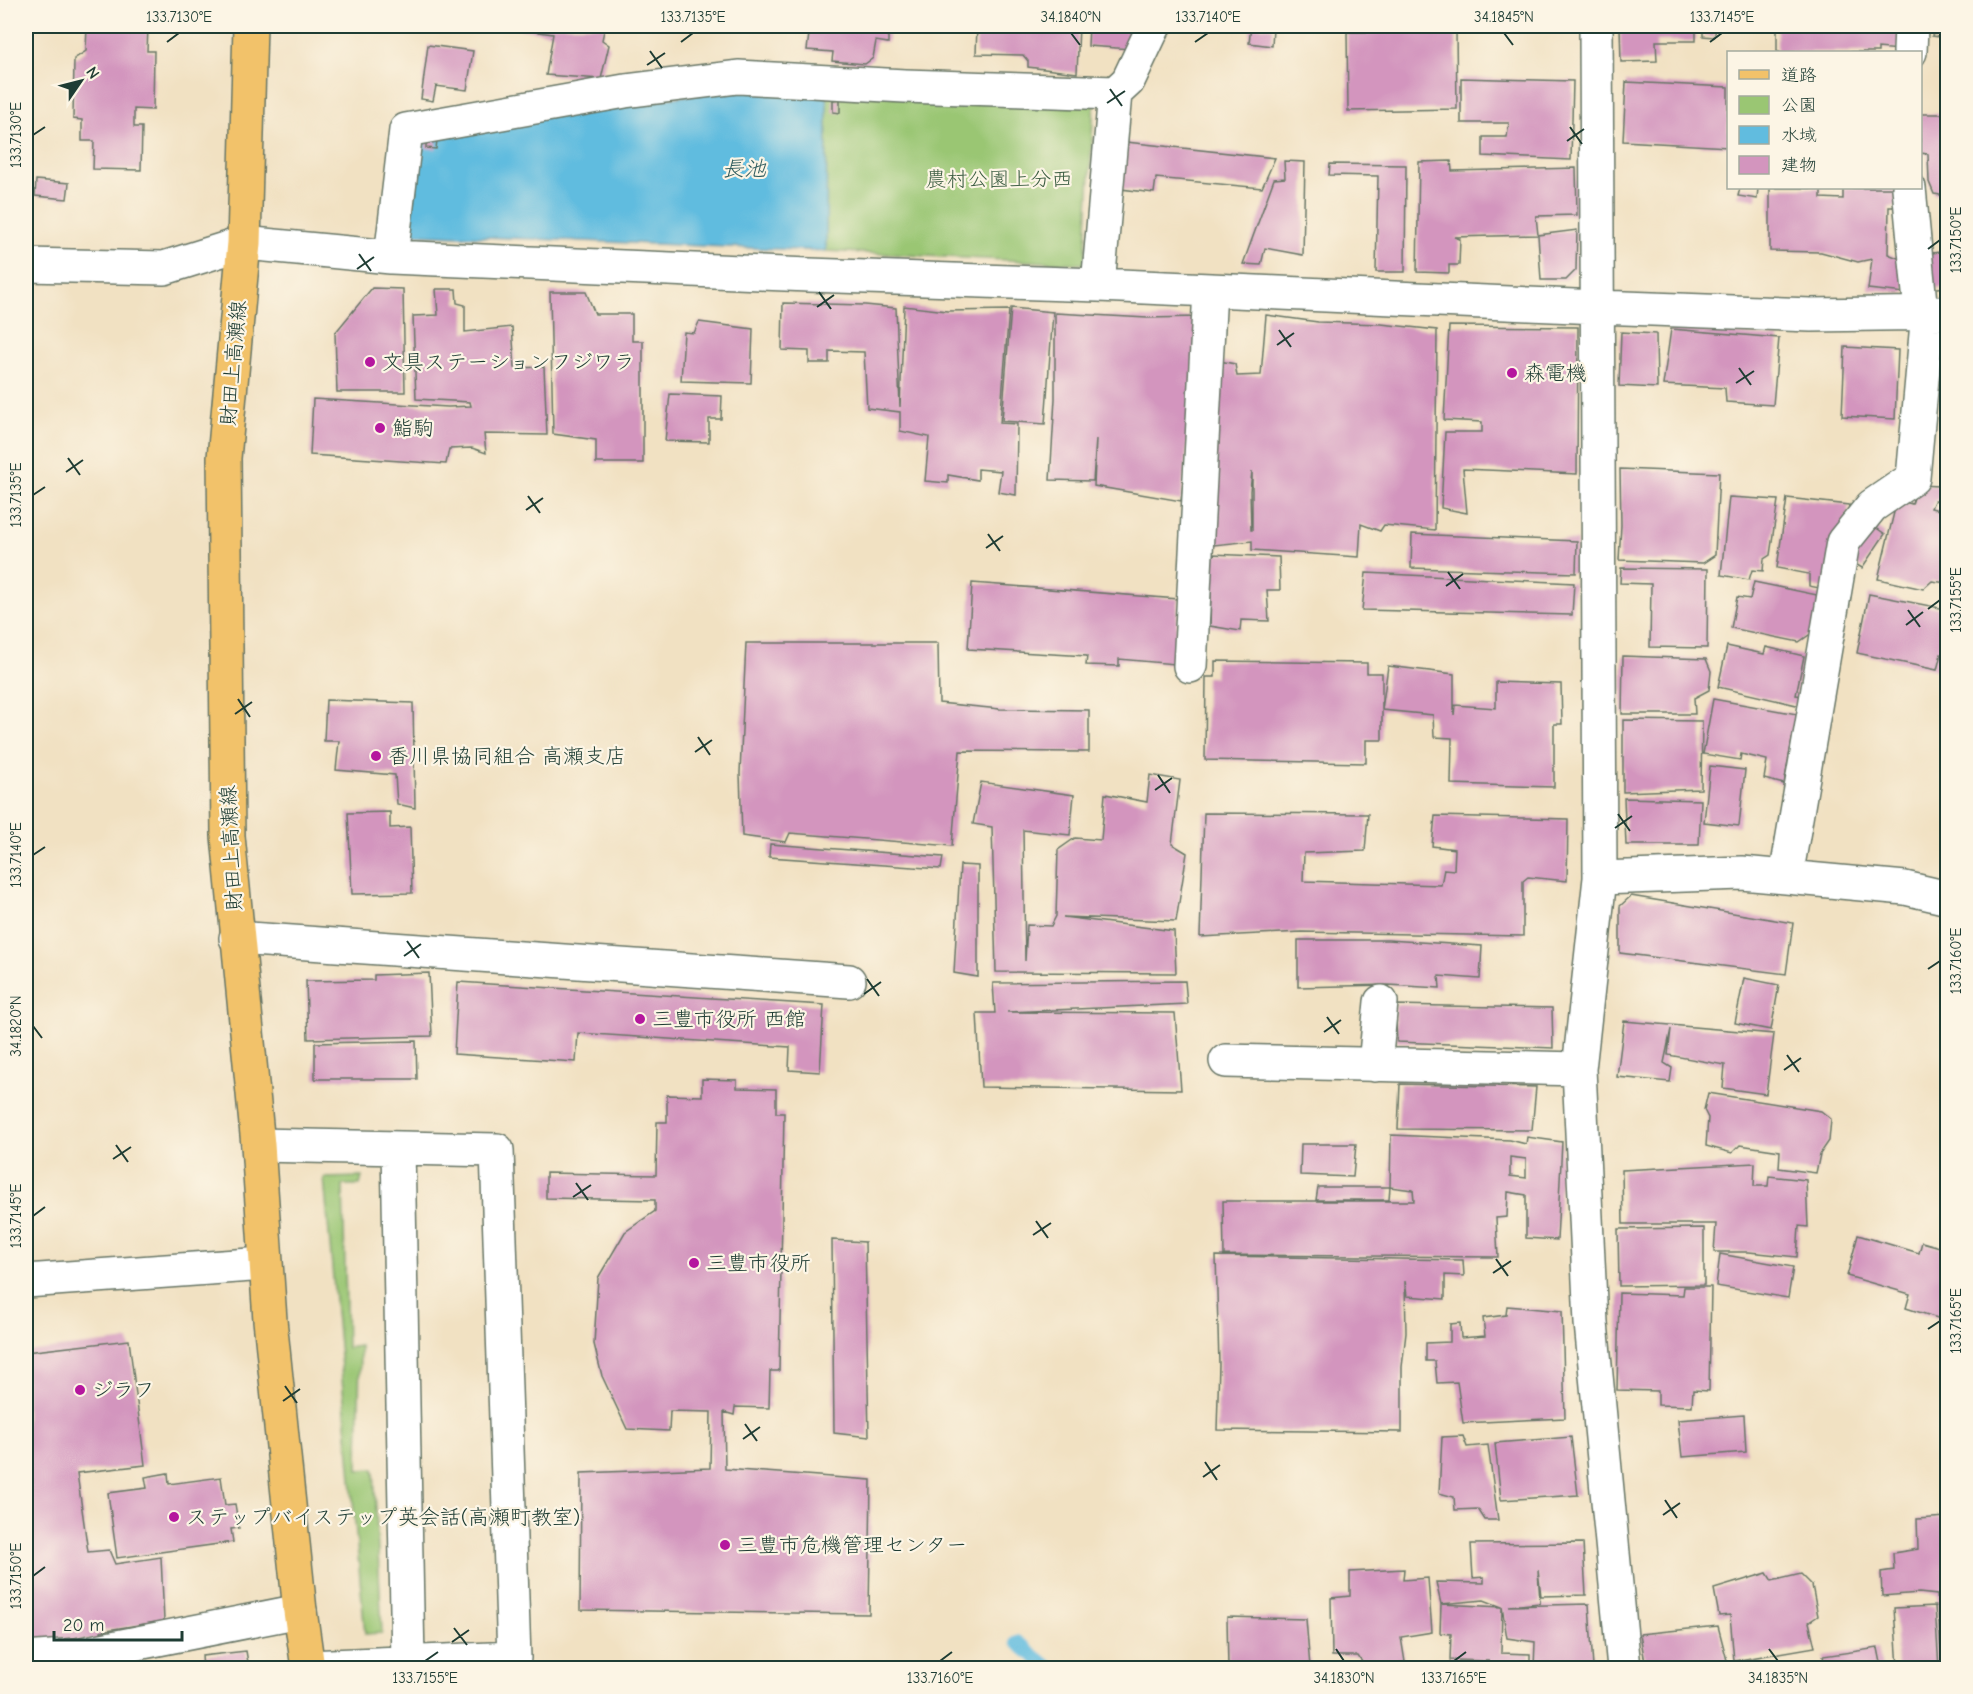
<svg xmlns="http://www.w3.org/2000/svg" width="1973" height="1694" font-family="'Comic Neue','Klee One',sans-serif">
	<rect width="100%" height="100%" fill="#fcf5e5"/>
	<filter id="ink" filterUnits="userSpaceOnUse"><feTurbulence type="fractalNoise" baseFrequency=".0167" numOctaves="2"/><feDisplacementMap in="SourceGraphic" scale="12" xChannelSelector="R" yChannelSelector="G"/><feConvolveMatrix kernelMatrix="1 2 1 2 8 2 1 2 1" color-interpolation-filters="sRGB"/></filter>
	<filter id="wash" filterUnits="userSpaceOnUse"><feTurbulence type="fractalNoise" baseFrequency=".008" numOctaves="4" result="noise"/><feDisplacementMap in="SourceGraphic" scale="24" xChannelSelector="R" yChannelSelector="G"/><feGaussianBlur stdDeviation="1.35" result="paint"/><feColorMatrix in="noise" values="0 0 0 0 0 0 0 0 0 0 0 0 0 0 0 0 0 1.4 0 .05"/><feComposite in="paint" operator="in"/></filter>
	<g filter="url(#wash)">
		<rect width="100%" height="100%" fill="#f1e1c2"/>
		<path fill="#9ac673" stroke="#5c8254" stroke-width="1.5" d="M827 92 1094 102 1085 264 826 251Z
			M362 1177 360 1185H343L347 1348 360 1346 358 1470 374 1469 382 1633 365 1634 324 1178Z"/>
		<path fill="#61bcdf" stroke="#407c8a" stroke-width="1.5" d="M739 88 827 92 826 251 409 234 419 135Z"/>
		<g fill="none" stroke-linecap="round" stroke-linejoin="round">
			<path stroke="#61bcdf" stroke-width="14" d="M1017 1642 1049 1668"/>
		</g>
		<g id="blocks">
			<path fill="#d395be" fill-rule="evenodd" d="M87 26 148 28 147 51H154L153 110 134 109V127H142L141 170 93 169 94 141H82V120L73 119 74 59 86 51Z
				M498 26H605L602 40 609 45 601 79 546 75 553 34Z
				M810 26H888V43L876 41 873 58 865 64 832 61 833 52 807 50Z
				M977 26H1079L1077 73 1028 67V61L1023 55 976 54Z
				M1089 26H1132L1131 49 1088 46Z
				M1251 26 1273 28 1272 46 1249 43Z
				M1620 26H1696V41H1656L1657 61 1621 62Z
				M1703 26H1717L1714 37 1703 36Z
				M1773 26H1902L1900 50 1878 48V52H1777V29Z
				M1933 26H1947V38L1932 36Z
				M1456 31 1457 109 1348 111 1347 32Z
				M428 45 473 51 467 90 436 86 433 101 421 99Z
				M1461 78 1573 81 1571 160 1483 156V137H1507L1509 123H1461Z
				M1626 82 1728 87V147L1623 141Z
				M840 99V113L833 112V100Z
				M1920 114H1947V196L1934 194 1929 182 1928 154 1920 153Z
				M26 116H31L28 204H26Z
				M426 140H437L436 149 426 148Z
				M1126 142 1275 158 1262 188 1156 178 1154 193 1121 189Z
				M1284 161 1305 162 1303 255 1265 248 1261 265 1243 264 1274 179 1285 178Z
				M1451 161 1452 171 1576 168 1577 215 1536 216 1538 235 1454 237 1460 239 1459 265H1449V273L1417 272 1419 162Z
				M1330 164 1406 165 1405 272H1376L1378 176 1329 175Z
				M36 180 69 183 67 199 35 196Z
				M1740 188H1758L1757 199 1738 196Z
				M1770 188H1821V198L1843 199V188H1902V207H1889L1888 254 1903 260 1905 293 1868 289 1872 259 1858 262 1821 252 1770 251Z
				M1577 230 1576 270 1566 280H1541L1538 235Z
				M1947 251V287L1928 289 1925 254Z
				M372 288 403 289 405 392H337L335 333Z
				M436 289H456L457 303 465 305V332L512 327 515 368 544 367 547 435 484 434 486 453 472 448 449 449 446 464 310 455 313 399 448 407 471 406 470 402 416 399 413 316 438 315Z
				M550 292H586L595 314H632V341H643V463H596V440L553 434Z
				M783 303 865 305 896 308 900 407 904 306 947 311 1009 310 1000 423 1017 424 1016 495 998 492 1001 471 978 469V480L948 475V483L925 481 929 437 900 431V412L867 408 864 352 829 351V363H809V351L782 350Z
				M1011 308 1053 312 1045 424 1002 421Z
				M1055 313 1147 318 1198 317 1189 432 1181 501 1094 486 1096 439 1093 481 1050 480 1055 399Z
				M1266 315 1318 322 1381 324 1437 330 1435 530 1384 525 1380 531 1361 524 1359 557 1252 550V541L1204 546 1219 361 1235 364 1237 376 1261 375ZM1252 471V530H1251L1250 491Z
				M699 322 753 329 751 383 681 381 684 332 694 333Z
				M1449 326 1578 327 1577 474 1463 469 1467 513 1441 508 1445 432H1482V422L1444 420Z
				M1671 329 1779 338 1773 405 1726 402 1725 388 1663 385Z
				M1621 332 1656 334 1657 388 1619 386Z
				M1845 347 1898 350 1895 419 1842 416Z
				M670 394 722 396 721 419H709V442L665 441Z
				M1620 469 1719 473 1715 555 1703 563 1619 560 1621 525Z
				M1918 485 1940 486 1941 499 1934 501 1931 508 1947 512V583L1932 581 1923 589 1878 579 1897 500 1912 504Z
				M1729 497 1778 500 1770 555 1764 559 1763 571 1752 570 1749 580 1721 575Z
				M1787 498 1849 505 1846 525 1824 589 1809 586V574L1777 568Z
				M1872 525 1885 534 1862 568 1849 560Z
				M1412 534 1577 541 1576 573 1411 568Z
				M1212 554 1279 557 1280 590H1267L1269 621 1241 620 1240 631 1210 626Z
				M1621 568 1708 569 1707 648 1650 647 1651 584 1620 583Z
				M1366 573 1574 583 1572 615 1362 610Z
				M1754 582 1822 596 1816 630 1799 642 1731 628 1737 597 1750 599Z
				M972 583 1178 599 1175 664 1119 659V666L1086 665 1087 656 968 649Z
				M1869 594 1940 608 1947 603V655L1941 654 1937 670 1857 653Z
				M746 643H938L939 703 1000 709 1089 710V752L960 751 952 846 790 833 786 842 742 836 740 773Z
				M1727 646 1764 654 1766 647 1804 656 1796 695 1803 696 1801 706 1718 687Z
				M1623 656 1706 659 1711 671 1709 690 1694 698 1695 714H1622Z
				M1215 661 1367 663V673H1382V740H1366V763L1205 760 1206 677H1215Z
				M1388 666 1454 674V715L1455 705 1496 708V682L1561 684 1562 724H1554V787L1451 784 1452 738 1434 737 1433 715 1382 710Z
				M1713 699 1797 714 1784 784 1764 779 1767 760 1741 754 1740 760 1703 754Z
				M326 700 413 703 415 808 397 804 395 775 336 770 339 741H324Z
				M1623 720 1702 721 1701 789 1623 792Z
				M1710 766 1745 770 1739 826 1704 822Z
				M1150 775 1180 780 1172 844 1187 853 1176 921 1063 917 1174 931 1176 973 996 972 992 827 973 824 981 782 1074 795 1070 835 1023 830 1025 961 1027 925 1051 926 1056 916 1058 850 1075 838 1101 840 1105 794 1147 802Z
				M1624 798 1701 800 1699 845H1626Z
				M390 812V828L410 827 412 893 352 894 348 813Z
				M1204 813 1368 814 1365 851 1304 853 1303 881 1441 885 1444 869 1454 870 1455 849 1432 846 1435 816 1568 819 1567 881 1528 877 1523 881V936L1301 932 1200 937Z
				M770 844 943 857 941 869 769 857Z
				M960 865 978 866V977L954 973Z
				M1631 896 1793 923 1786 974 1620 953V906Z
				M1298 940H1388L1482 946 1480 979 1439 976 1440 988 1388 985 1298 987Z
				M429 973 432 1036 308 1039 306 981 374 980V975Z
				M1744 978 1779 985 1771 1030 1735 1023Z
				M1185 981 1187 1004 1007 1012 1175 1013 1181 1090 981 1087 977 1013H995L993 983Z
				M458 982 824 1005 820 1072 789 1070 790 1047 578 1033 576 1062 454 1054Z
				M1395 1005 1552 1008 1553 1048 1397 1042Z
				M1624 1021 1774 1034 1766 1094 1723 1088 1725 1065 1668 1055 1671 1029 1664 1063 1672 1068 1670 1082 1617 1077Z
				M416 1041 417 1079H315V1043Z
				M702 1079 737 1080V1088L776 1089V1113H784L779 1371H770L769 1408 735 1407 734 1415 724 1412 725 1469 871 1480 869 1614 580 1610 581 1473 710 1468 711 1412 670 1411 669 1431 627 1429 602 1376 594 1344 598 1278 625 1232 655 1211V1200L546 1198V1173L656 1175 657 1122H667V1095L702 1096Z
				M1400 1084 1536 1087 1532 1130 1398 1129Z
				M1708 1093 1821 1111 1831 1119 1829 1141 1820 1154 1816 1173 1779 1168 1780 1151 1740 1145 1732 1153 1706 1146 1708 1118 1704 1110Z
				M1391 1135 1510 1140 1526 1144 1527 1137 1562 1142 1557 1240 1526 1238V1195L1508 1192 1507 1217 1496 1218 1498 1257 1224 1255 1223 1201H1414L1413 1190 1390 1187 1389 1200H1316L1318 1187H1390ZM1510 1157 1526 1159V1178L1510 1176Z
				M1301 1144H1356L1353 1177 1300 1175Z
				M1755 1163 1754 1186H1768L1769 1176 1806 1180 1808 1227 1799 1226 1797 1257 1749 1252H1714L1716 1224H1623L1622 1170Z
				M1704 1228V1285L1619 1286 1618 1229Z
				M1858 1235 1919 1253 1922 1242 1947 1249V1321L1906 1308 1910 1294 1847 1276Z
				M832 1240 865 1242 869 1437 834 1433Z
				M1720 1254 1793 1267 1788 1298 1716 1286Z
				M1216 1256 1463 1260 1464 1276 1445 1275V1299L1407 1296 1405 1281 1406 1333 1402 1367V1432L1217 1430 1219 1364Z
				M1684 1287H1711L1709 1391 1693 1390 1692 1406 1658 1405V1391L1617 1390 1619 1293 1683 1295Z
				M1507 1306 1562 1311 1565 1418 1463 1423 1457 1382 1437 1383 1435 1361H1426V1343L1450 1342V1324L1460 1323 1461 1338 1485 1336 1483 1318 1506 1315Z
				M129 1340 145 1465 77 1473 88 1552 109 1550 115 1564 161 1557 164 1621 101 1631 102 1640 29 1644 26 1632V1560H30L26 1526V1352Z
				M1744 1415 1746 1452 1682 1457 1678 1420Z
				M1463 1436 1467 1447 1488 1445 1498 1520H1485L1478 1509 1455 1510 1454 1497 1439 1493 1442 1437Z
				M1571 1437 1578 1495 1501 1500 1495 1443Z
				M168 1473 169 1484 221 1477 225 1505 235 1504 239 1528 231 1529 233 1542 117 1558 108 1493 147 1488 145 1477Z
				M1947 1517V1668H1942L1937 1595 1919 1593 1882 1596 1881 1572 1894 1570 1893 1553 1918 1549 1917 1519Z
				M1583 1543 1586 1595 1541 1596 1538 1570 1540 1603 1509 1606 1589 1604 1593 1668H1534L1535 1642 1507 1638 1502 1607 1484 1600 1441 1604 1502 1607 1501 1653 1530 1654V1668H1489V1661L1450 1660 1451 1634 1440 1633 1441 1604 1436 1582 1484 1583V1577L1473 1578 1471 1544Z
				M1404 1569 1403 1580 1428 1578 1432 1632 1401 1637 1405 1662 1366 1668 1358 1656H1332L1331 1598 1350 1596V1572Z
				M1767 1573 1772 1581 1801 1574 1812 1585 1818 1616 1809 1622 1815 1647 1734 1661 1730 1615 1719 1616 1714 1589Z
				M1935 1606 1939 1668H1898L1894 1608Z
				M1227 1617 1306 1619 1310 1667 1228 1668Z
				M1718 1626 1729 1668H1646L1640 1634Z
				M1878 1648 1882 1668H1826L1823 1656Z
				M246 1651 249 1668H203L202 1656Z"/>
		</g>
	</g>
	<g filter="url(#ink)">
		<use href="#blocks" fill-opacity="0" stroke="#687666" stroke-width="1.5"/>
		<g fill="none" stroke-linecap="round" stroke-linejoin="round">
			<g stroke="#687666" stroke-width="36">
				<path id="minor" d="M1596 26 1600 878 1579 1069 1591 1323 1624 1668
					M1910 52 1911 26
					M1909 188 1921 313
					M391 257 406 130 625 91 738 77 905 86 1115 93
					M26 265 164 268 244 243 391 257 809 275 1098 285 1598 307 1811 315 1948 313
					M1098 285 1115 93 1128 81 1154 26
					M1190 666 1210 290
					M1786 877 1843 542 1872 506 1913 478 1928 312
					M1600 878 1742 873 1905 888 1948 898
					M236 938 849 981
					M1226 1061 1579 1069
					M1375 1065 1381 1002
					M258 1145 497 1150 514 1658 308 1667
					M398 1148 408 1662
					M26 1281 265 1264
					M26 1659 77 1655 300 1611"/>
			</g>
			<g stroke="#687666" stroke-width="36">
				<path id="major" d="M250 26 244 243 224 458 228 836 258 1145 270 1320 300 1611 308 1668"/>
			</g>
			<use href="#minor" stroke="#fff" stroke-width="33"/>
			<use href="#major" stroke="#f2c26a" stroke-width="33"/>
		</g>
	</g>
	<path fill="none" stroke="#1f3d34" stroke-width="2" d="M1071 33 1080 45M1504 33 1513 45M167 42 179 33M681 42 693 33M1195 42 1208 33M1710 42 1722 33M650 51 662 68M647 65 665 53M1110 89 1122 106M1107 103 1125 91M1570 127 1582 144M33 135 45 127M1567 141 1584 129M1928 249 1940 240M359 254 371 271M357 269 374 257M819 292 831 309M817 307 834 295M1279 330 1291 347M1277 345 1294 333M1739 368 1751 385M1736 383 1754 371M68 458 80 475M66 472 83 460M33 495 45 487M528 496 540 513M526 510 543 498M988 534 1000 551M986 548 1003 536M1448 572 1460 589M1446 586 1463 574M1928 609 1940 600M1908 610 1920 627M1906 625 1923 612M238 699 250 717M235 714 252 702M698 737 710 755M695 752 712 740M1158 775 1170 793M1155 790 1172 778M1618 814 1630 831M1615 828 1632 816M33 855 45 847M407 941 419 958M404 956 421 944M1928 969 1940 961M867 979 879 996M864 994 881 982M1327 1017 1339 1034M33 1026 42 1038M1324 1032 1341 1020M1787 1055 1799 1072M1784 1070 1801 1058M116 1145 128 1162M113 1159 131 1147M576 1183 588 1200M573 1197 591 1185M33 1216 45 1207M1036 1221 1048 1238M1033 1235 1051 1223M1496 1259 1508 1276M1493 1273 1511 1261M1928 1329 1940 1321M285 1386 297 1403M283 1401 300 1389M745 1424 757 1441M743 1439 760 1427M1205 1462 1217 1480M1203 1477 1220 1465M1665 1500 1677 1518M1663 1515 1680 1503M33 1576 45 1567M454 1628 467 1645M452 1642 469 1630M1336 1649 1344 1661M1769 1649 1778 1661M425 1661 438 1652M940 1661 952 1652M1454 1661 1466 1652"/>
	<g fill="#b5179e" stroke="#fcf5e5" stroke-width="2">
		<circle cx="370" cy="362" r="6"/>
		<circle cx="1512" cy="373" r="6"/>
		<circle cx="380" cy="428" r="6"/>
		<circle cx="376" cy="756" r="6"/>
		<circle cx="640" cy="1019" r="6"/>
		<circle cx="694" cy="1263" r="6"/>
		<circle cx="80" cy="1390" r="6"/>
		<circle cx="174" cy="1517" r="6"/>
		<circle cx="725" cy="1545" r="6"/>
	</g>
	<g text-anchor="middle" stroke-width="4.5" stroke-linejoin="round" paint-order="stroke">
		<g font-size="21" fill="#3e5f44" stroke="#fcf5e5">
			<text x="999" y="186">農村公園上分西</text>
		</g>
		<g font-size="21" fill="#1f3d34" stroke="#fcf5e5" text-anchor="start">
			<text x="382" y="369">文具ステーションフジワラ</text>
			<text x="1524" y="380">森電機</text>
			<text x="392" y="435">鮨駒</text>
			<text x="388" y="763">香川県協同組合 高瀬支店</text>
			<text x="652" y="1026">三豊市役所 西館</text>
			<text x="706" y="1270">三豊市役所</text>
			<text x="92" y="1397">ジラフ</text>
			<text x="186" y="1524">ステップバイステップ英会話(高瀬町教室)</text>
			<text x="737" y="1552">三豊市危機管理センター</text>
		</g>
		<g font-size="21" fill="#1f3d34" stroke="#fcf5e5">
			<text transform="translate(233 363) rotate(-85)" y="7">財田上高瀬線</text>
			<text transform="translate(231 848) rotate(-93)" y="7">財田上高瀬線</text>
		</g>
		<g font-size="22" font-style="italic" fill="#305d5f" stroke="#fcf5e5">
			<text x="744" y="176">長池</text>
		</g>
	</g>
	<rect width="1973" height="1694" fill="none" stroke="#fcf5e5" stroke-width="66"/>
	<rect x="1727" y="51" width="195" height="138" fill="#fcf5e5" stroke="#a4ab9e" stroke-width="1.5"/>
	<rect x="1739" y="70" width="30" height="9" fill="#f2c26a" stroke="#a4ab9e" stroke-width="1.5"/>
	<text x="1781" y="81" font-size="18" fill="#1f3d34">道路</text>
	<rect x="1739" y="96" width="30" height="18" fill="#9ac673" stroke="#a4ab9e" stroke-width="1.5"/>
	<text x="1781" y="111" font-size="18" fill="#1f3d34">公園</text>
	<rect x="1739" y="126" width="30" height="18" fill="#61bcdf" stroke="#a4ab9e" stroke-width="1.5"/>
	<text x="1781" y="141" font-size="18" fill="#1f3d34">水域</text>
	<rect x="1739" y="156" width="30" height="18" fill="#d395be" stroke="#a4ab9e" stroke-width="1.5"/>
	<text x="1781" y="171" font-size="18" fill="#1f3d34">建物</text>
	<g transform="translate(81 81) rotate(55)" stroke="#fcf5e5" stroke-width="4.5" paint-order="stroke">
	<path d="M0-4.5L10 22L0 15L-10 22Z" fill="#1f3d34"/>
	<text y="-9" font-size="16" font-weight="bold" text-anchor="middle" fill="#1f3d34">N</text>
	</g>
	<path d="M54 1631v9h128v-9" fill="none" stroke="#1f3d34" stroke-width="3"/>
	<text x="63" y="1631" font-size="18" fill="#1f3d34" stroke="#fcf5e5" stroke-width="4.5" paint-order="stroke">20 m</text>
	<rect x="33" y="33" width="1907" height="1628" fill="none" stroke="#1f3d34" stroke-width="2"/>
	<g font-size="15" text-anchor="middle" fill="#1f3d34">
		<text x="179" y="22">133.7130°E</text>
		<text x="693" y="22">133.7135°E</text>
		<text x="1071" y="22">34.1840°N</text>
		<text x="1208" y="22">133.7140°E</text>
		<text x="1504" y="22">34.1845°N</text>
		<text x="1722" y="22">133.7145°E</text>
		<text transform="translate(16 135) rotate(-90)" y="5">133.7130°E</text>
		<text transform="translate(1956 240) rotate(-90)" y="5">133.7150°E</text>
		<text transform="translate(16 495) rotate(-90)" y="5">133.7135°E</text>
		<text transform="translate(1956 600) rotate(-90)" y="5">133.7155°E</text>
		<text transform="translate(16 855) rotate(-90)" y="5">133.7140°E</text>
		<text transform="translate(1956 961) rotate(-90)" y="5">133.7160°E</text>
		<text transform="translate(16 1026) rotate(-90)" y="5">34.1820°N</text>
		<text transform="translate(16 1216) rotate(-90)" y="5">133.7145°E</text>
		<text transform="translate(1956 1321) rotate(-90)" y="5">133.7165°E</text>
		<text transform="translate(16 1576) rotate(-90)" y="5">133.7150°E</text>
		<text x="425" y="1683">133.7155°E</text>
		<text x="940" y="1683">133.7160°E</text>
		<text x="1344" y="1683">34.1830°N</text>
		<text x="1454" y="1683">133.7165°E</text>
		<text x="1778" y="1683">34.1835°N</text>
	</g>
</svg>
